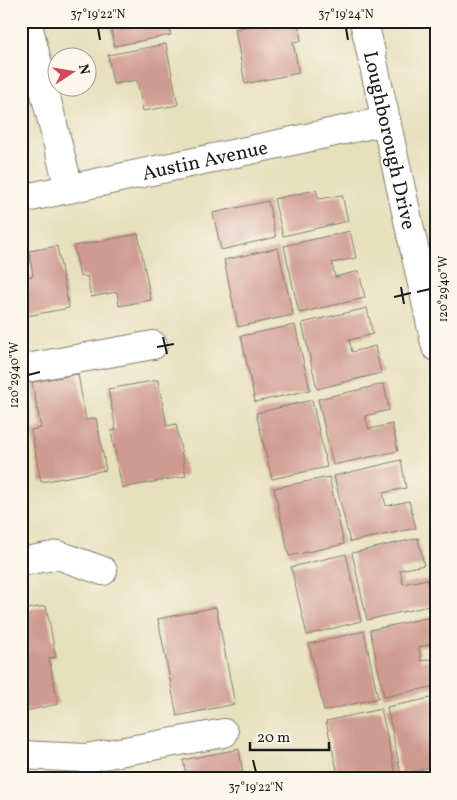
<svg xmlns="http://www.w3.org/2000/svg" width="457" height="800" font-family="Vollkorn,serif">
	<rect width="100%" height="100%" fill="#fbf7ec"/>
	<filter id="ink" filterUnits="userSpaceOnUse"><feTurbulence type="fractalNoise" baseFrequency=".02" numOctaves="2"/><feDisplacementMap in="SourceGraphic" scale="10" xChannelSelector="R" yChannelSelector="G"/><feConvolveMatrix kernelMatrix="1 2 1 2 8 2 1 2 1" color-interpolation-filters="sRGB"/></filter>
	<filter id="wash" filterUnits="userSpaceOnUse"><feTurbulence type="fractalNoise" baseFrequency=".0096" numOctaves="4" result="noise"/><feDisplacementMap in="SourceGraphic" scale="20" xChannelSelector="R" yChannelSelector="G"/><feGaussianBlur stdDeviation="1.12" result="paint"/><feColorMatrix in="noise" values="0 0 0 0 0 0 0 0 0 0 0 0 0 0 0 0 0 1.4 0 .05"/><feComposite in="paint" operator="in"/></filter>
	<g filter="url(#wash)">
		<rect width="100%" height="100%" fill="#e6e0bd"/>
		<g id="blocks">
			<path fill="#cf9a90" d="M110 21H168L171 35 114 46Z
				M274 21H298L301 41 293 42 299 73 245 84 235 29Z
				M429 21H436V39L433 40Z
				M166 44 178 105 143 111 137 80 113 84 108 55Z
				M316 190 319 199 342 195 348 221 283 236 274 199Z
				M268 201 276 237 221 250 213 213Z
				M350 231 356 258 332 263 335 277 359 271 365 298 299 313 284 246Z
				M138 234 151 300 119 306 117 292 91 297 87 276 80 277 74 246Z
				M57 246 69 308 21 317V278L33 276 29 251Z
				M278 248 293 315 238 327 224 260Z
				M367 308 373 334 349 340 352 352 375 346 381 373 317 389 302 323Z
				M295 325 310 390 255 402 241 336Z
				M78 374 86 420 96 418 106 470 41 482 31 430 41 428 32 382Z
				M158 380 167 426 176 424 186 476 122 488 111 431 116 430 108 389Z
				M384 384 389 410 365 416 369 429 392 424 398 451 333 465 318 399Z
				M312 400 327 467 272 479 256 413Z
				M401 460 406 488 383 493 386 506 409 501 416 528 350 542 334 476Z
				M329 477 344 544 289 556 274 488Z
				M418 538 424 565 400 570 403 584 427 579 433 605 367 620 352 553Z
				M346 554 361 621 307 635 291 567Z
				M46 606 56 657 49 658 58 704 21 712V610Z
				M216 607 235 704 177 716 158 619Z
				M436 616V643L419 647 421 661 436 658V686L384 697 370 630Z
				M364 631 378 698 324 711 309 644Z
				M436 697V766L401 774 387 707Z
				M381 709 396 775 378 779H339L326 721Z
				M239 749 244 779H187L183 760Z
				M69 774 70 779H50V778Z"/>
		</g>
	</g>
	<g filter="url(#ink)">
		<use href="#blocks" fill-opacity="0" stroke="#817e6c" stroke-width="1"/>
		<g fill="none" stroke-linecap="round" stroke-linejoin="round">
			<g stroke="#817e6c" stroke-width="30">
				<g id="minor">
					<path d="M27 21 69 189"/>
					<path id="s1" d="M364 21 436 347"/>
					<path id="s2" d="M21 199 386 121"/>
					<path d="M21 369 153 345"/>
					<path d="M21 562 58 555 103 571"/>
					<path d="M21 755 86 758 224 733"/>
				</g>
			</g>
			<use href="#minor" stroke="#fff" stroke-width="28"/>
		</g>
	</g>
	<path fill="none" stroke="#1c1c1c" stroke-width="2" d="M98 28 100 40M346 28 348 40M401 287 404 304M417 292 430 289M394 297 411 293M163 337 167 354M157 347 174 344M28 375 40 372M253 760 256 772"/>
	<g text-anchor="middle" stroke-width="4.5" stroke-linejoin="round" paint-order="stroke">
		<g font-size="20" fill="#1c1c1c" stroke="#fbf7ec">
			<text dy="7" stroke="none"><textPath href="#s1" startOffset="122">Loughborough Drive</textPath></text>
			<text dy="7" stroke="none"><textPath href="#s2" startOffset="188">Austin Avenue</textPath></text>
		</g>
	</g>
	<rect width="457" height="800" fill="none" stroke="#fbf7ec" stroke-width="55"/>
	<g transform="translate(72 72) rotate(78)"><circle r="24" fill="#fbf7ec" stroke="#a29f99"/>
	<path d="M0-4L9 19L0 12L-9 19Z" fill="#d1495b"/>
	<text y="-8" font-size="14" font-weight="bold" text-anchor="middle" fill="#1c1c1c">N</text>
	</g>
	<path d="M250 742v8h79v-8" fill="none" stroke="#1c1c1c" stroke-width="2.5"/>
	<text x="257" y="742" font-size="15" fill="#1c1c1c" stroke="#fbf7ec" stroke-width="4" paint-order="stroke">20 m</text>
	<rect x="28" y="28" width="402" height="744" fill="none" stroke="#1c1c1c" stroke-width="2"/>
	<g font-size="12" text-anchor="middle" fill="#1c1c1c">
		<text x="98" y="18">37°19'22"N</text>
		<text x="346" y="18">37°19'24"N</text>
		<text transform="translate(443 289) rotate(-90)" y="4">120°29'40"W</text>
		<text transform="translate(14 375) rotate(-90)" y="4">120°29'40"W</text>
		<text x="256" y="791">37°19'22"N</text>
	</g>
</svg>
